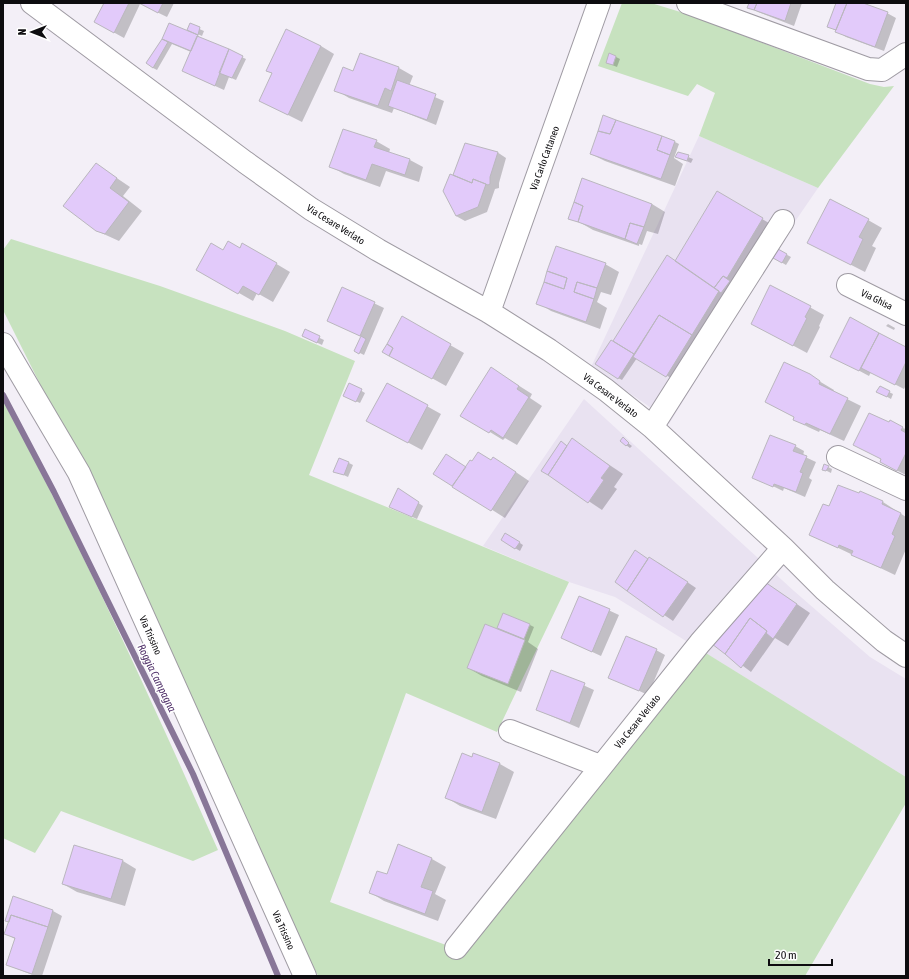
<svg xmlns="http://www.w3.org/2000/svg" width="909" height="979" font-family="'Asap Condensed',sans-serif">
	<rect width="100%" height="100%" fill="#f3eff7"/>
	<path fill="#e9e2f1" d="M699 136 818 188 783 239 669 424 647 405 591 367Z
		M584 399 794 591 870 657 906 679V777L615 597 569 582 483 546Z"/>
	<path fill="#c7e2bf" d="M622 3H651L687 14 870 84 884 87 894 86 818 188 699 136 715 93 697 84 688 96 598 66Z
		M11 239 160 286 285 331 355 361 309 475 569 582 497 732 406 693 330 902 454 948 701 650 906 777V803L805 976H318L287 911 198 711 79 462 3 310V250Z
		M3 401C82 547 151 699 218 850L193 861 61 811 35 853 3 838Z"/>
	<path fill="#0003" d="M105 3H174L167 17 140 4 124 38 104 27Z
		M750 3H802L794 26 758 12 749 7Z
		M837 3H860L887 13 896 18 884 51 846 37 833 29Z
		M169 24 246 59 236 80 229 77 224 90 193 76 191 52 172 44 157 70 153 68 148 62 163 40Z
		M190 25 204 31 202 36 193 32Z
		M321 46 334 54 302 122 260 101 273 74 267 71Z
		M360 54 399 68 413 76 409 86 444 101 436 125 394 108 392 113 349 98 336 90 354 72Z
		M616 57 620 59 617 67 607 63Z
		M376 141 390 149 389 153 410 160 423 167 419 182 386 171 380 187 344 174 330 166Z
		M675 142 679 144 674 158 683 164 675 186 605 161 591 154Z
		M465 144 497 152 506 158 499 183V188L495 189 487 212 465 221 456 216 453 176Z
		M678 153 693 159 691 163 677 157Z
		M96 164 130 187 123 196 142 211 119 241 97 231Z
		M717 193 776 227 676 381 637 358 622 380 618 378 614 342 667 257 676 262Z
		M652 204 665 212 658 234 647 231 642 245 639 244V246L593 230 574 219Z
		M868 220 882 228 872 246 876 248 865 272 808 243Z
		M243 244 290 272 273 302 257 293 253 301 197 269 223 251 240 249Z
		M778 250 791 257 786 265 774 258Z
		M605 264 619 272 611 295 601 292 597 302 607 308 600 329 551 311 538 303Z
		M771 286 824 315 819 326 820 327 807 353 766 331Z
		M342 288 384 308 364 355 356 351 362 337 328 320Z
		M403 318 464 353 446 386 394 357Z
		M850 319 906 348V385L904 389 871 372 869 376 841 361Z
		M888 324 895 328 894 330 886 326Z
		M305 331 324 340 322 345 303 336Z
		M491 368 532 394 530 398 542 406 517 445 505 438 503 440 462 415Z
		M809 375 834 390 833 392 861 406 844 441 820 430 819 432 808 427 794 419 795 417 766 402Z
		M350 384 365 393 360 403 349 398Z
		M387 384 441 414 422 450 381 428Z
		M889 392 893 394 891 399 882 394Z
		M889 424 906 429V475L890 467 882 459Z
		M623 439 632 446 630 448 626 445Z
		M572 440 623 474 614 487 617 489 602 510 548 474 561 442 568 446Z
		M795 446 804 451 803 456 816 462 809 478 812 480 805 497 784 488 783 491 754 477Z
		M491 461 507 466 529 481 505 518 434 473 466 468 473 462Z
		M349 463 353 465 348 477 335 471Z
		M828 467 832 469 831 473 823 469Z
		M402 492 423 506 417 519 394 509Z
		M860 492 883 502 906 517V549L895 575 811 535 829 508 859 495Z
		M506 534 523 545 520 551 502 540Z
		M649 560 659 563 696 588 673 621 616 582Z
		M766 583 810 613 788 646 775 638 751 672 714 644Z
		M580 597 619 615 601 656 562 638Z
		M530 625 534 627 528 642 538 649 521 692 482 676 468 668 502 632 498 628Z
		M656 650 665 655 648 695 609 677Z
		M552 671 594 690 579 728 537 710Z
		M474 754 500 764 514 772 496 819 460 806 447 798Z
		M398 845 432 859 446 867 435 894 446 900 438 921 384 901 371 893 387 875Z
		M74 846 123 861 136 869 125 906 77 892 63 884Z
		M14 898 53 911 62 916 42 976H35L7 965 15 939 6 934 10 923 6 921Z"/>
	<g fill="none" stroke-linecap="round" stroke-linejoin="round">
		<path stroke="#887698" stroke-width="6" d="M3 395 54 492 193 774 278 976"/>
	</g>
	<path fill="#e2cafa" stroke="#bab7be" d="M104 3H129L114 33 94 22Z
		M139 3H163L158 13Z
		M749 3H757L754 10 747 8Z
		M757 3H791L785 21 754 10Z
		M836 3H847L836 30 827 27Z
		M847 3H863L888 12 875 47 835 32Z
		M169 23 198 35 191 51 162 39Z
		M190 23 200 27 198 35 187 30Z
		M286 29 321 46 288 115 259 101 272 73 266 71Z
		M197 36 229 49 215 86 182 71Z
		M162 39 168 42 153 68 146 63Z
		M229 49 243 56 232 78 219 73Z
		M360 53 399 67 391 91 385 88 378 106 334 91 343 67 353 71Z
		M609 53 616 56 613 65 606 63Z
		M397 80 436 94 427 120 388 106Z
		M603 115 616 120 610 134 598 131Z
		M616 120 662 136 657 150 670 155 661 179 590 154 598 131 610 134Z
		M343 129 377 140 374 147 410 159 405 175 372 164 366 180 329 167Z
		M662 136 675 141 670 155 657 150Z
		M465 143 498 152 490 177V184L488 185 473 179 472 183 453 175Z
		M678 152 689 155 687 161 675 157Z
		M96 163 117 178 110 188 129 202 105 234 96 231 63 206Z
		M450 174 472 183 473 179 486 184 478 207 456 216 443 191Z
		M582 178 652 204 644 227 630 223 625 239 578 222 583 206 574 202Z
		M717 191 763 218 727 278 723 276 714 288 675 261Z
		M830 199 869 219 859 237 863 239 851 265 807 243Z
		M574 202 583 206 578 222 568 219Z
		M630 223 644 227 637 244 625 239Z
		M228 241 240 248 242 243 277 263 259 295 243 286 238 294 196 270 211 243 223 250Z
		M556 246 606 263 597 288 577 282 574 292 594 299 586 322 536 304 544 282 564 289 567 278 547 271Z
		M778 249 787 254 782 263 773 258Z
		M667 255 719 291 692 335 659 315 634 354 613 341Z
		M547 271 567 278 564 289 544 282Z
		M723 276 730 281 721 293 714 288Z
		M577 282 597 288 594 299 574 292Z
		M770 285 811 306 805 317 807 318 793 346 751 324Z
		M342 287 375 302 360 336 327 321Z
		M659 315 692 335 666 377 633 357Z
		M402 316 451 344 432 379 389 356 393 348 387 344Z
		M850 317 879 333 859 371 830 357Z
		M305 329 320 336 317 343 302 336Z
		M879 333 906 347V362L895 385 861 368Z
		M361 336 366 339 359 354 354 351Z
		M611 340 634 354 618 379 595 364Z
		M387 344 393 348 389 356 382 352Z
		M784 362 810 374 820 381 819 384 848 398 830 434 806 423 805 425 793 420 794 417 765 402Z
		M491 367 519 386 517 389 529 397 503 438 491 430 489 433 460 416Z
		M349 383 362 389 356 402 343 396Z
		M387 383 428 405 408 443 366 421Z
		M880 386 890 391 887 397 876 392Z
		M869 413 889 422 890 420 903 427 901 430 906 433V453L897 471 880 462 881 459 853 445Z
		M770 435 796 445 793 451 807 456 800 472 803 473 796 492 774 484 773 487 752 478Z
		M623 437 629 443 626 446 620 441Z
		M572 438 610 466 601 478 604 480 588 503 548 475Z
		M561 441 567 446 548 475 541 471Z
		M478 452 491 460 493 457 516 472 491 511 452 487 470 460 472 461Z
		M446 454 466 467 452 486 433 474Z
		M339 458 349 462 344 475 333 472Z
		M824 464 829 466 826 471 822 470Z
		M838 485 859 493 860 491 883 501 882 504 901 513 892 534 895 536 881 568 851 555 853 551 839 545 838 548 809 535 823 504 829 506Z
		M398 488 419 502 412 517 389 507Z
		M505 533 520 542 515 549 501 540Z
		M635 550 648 559 627 591 615 582Z
		M649 557 688 582 663 617 627 591Z
		M765 582 797 604 773 639 766 633 767 631 750 618 725 654 712 644Z
		M579 596 610 609 592 652 561 638Z
		M503 613 530 624 524 639 497 628Z
		M750 618 767 631 741 668 725 654Z
		M485 624 525 640 508 684 467 668Z
		M626 636 657 649 639 691 608 678Z
		M551 670 585 683 570 723 536 710Z
		M462 753 472 757 473 753 500 763 482 812 445 798Z
		M398 844 432 858 421 887 433 891 425 914 369 893 377 871 387 874Z
		M74 845 123 860 111 899 62 884Z
		M13 896 53 910 48 927 11 915 9 922 5 921Z
		M11 915 48 927 32 974 6 965 15 938 4 934Z"/>
	<g fill="none" stroke-linecap="round" stroke-linejoin="round">
		<g stroke="#9f9ba3" stroke-width="24">
			<path id="minor" d="M32 3 245 162 311 209 378 250 489 312 549 350 606 390 652 427 783 548 825 590 884 641 906 656
				M688 3 868 69 882 70 906 54
				M848 285 906 314
				M489 312 599 3
				M652 427 783 221
				M838 457 906 489
				M510 731 600 766
				M456 948 700 643 783 548"/>
		</g>
		<g stroke="#9f9ba3" stroke-width="24">
			<path id="major" d="M3 344 79 473 305 976"/>
		</g>
		<use href="#minor" stroke="#fff" stroke-width="22"/>
		<use href="#major" stroke="#fff" stroke-width="22"/>
	</g>
	<g text-anchor="middle" stroke-width="3" stroke-linejoin="round" paint-order="stroke">
		<g font-size="10" fill="#0d0c0f" stroke="#fff">
			<text transform="translate(544 158) rotate(-70)" y="4">Via Carlo Cattaneo</text>
			<text transform="translate(336 224) rotate(32)" y="4">Via Cesare Verlato</text>
			<text transform="translate(877 299) rotate(26)" y="4">Via Ghisa</text>
			<text transform="translate(611 395) rotate(37)" y="4">Via Cesare Verlato</text>
			<text transform="translate(151 635) rotate(66)" y="4">Via Trissino</text>
			<text transform="translate(637 721) rotate(-51)" y="4">Via Cesare Verlato</text>
			<text transform="translate(284 930) rotate(66)" y="4">Via Trissino</text>
		</g>
		<g font-size="11" font-style="italic" fill="#51316a" stroke="#fff">
			<text transform="translate(157 678) rotate(64)" y="4">Roggia Campagna</text>
		</g>
	</g>
	<rect width="909" height="979" fill="none" stroke="#0d0c0f" stroke-width="8"/>
	<g transform="translate(32 32) rotate(270)" stroke="#ffffff" stroke-width="3" paint-order="stroke">
	<path d="M0-3L7 15L0 10L-7 15Z" fill="#0d0c0f"/>
	<text y="-6" font-size="11" font-weight="bold" text-anchor="middle" fill="#0d0c0f">N</text>
	</g>
	<path d="M769 959v6h63v-6" fill="none" stroke="#0d0c0f" stroke-width="2"/>
	<text x="775" y="959" font-size="12" fill="#0d0c0f" stroke="#ffffff" stroke-width="3" paint-order="stroke">20 m</text>
</svg>
